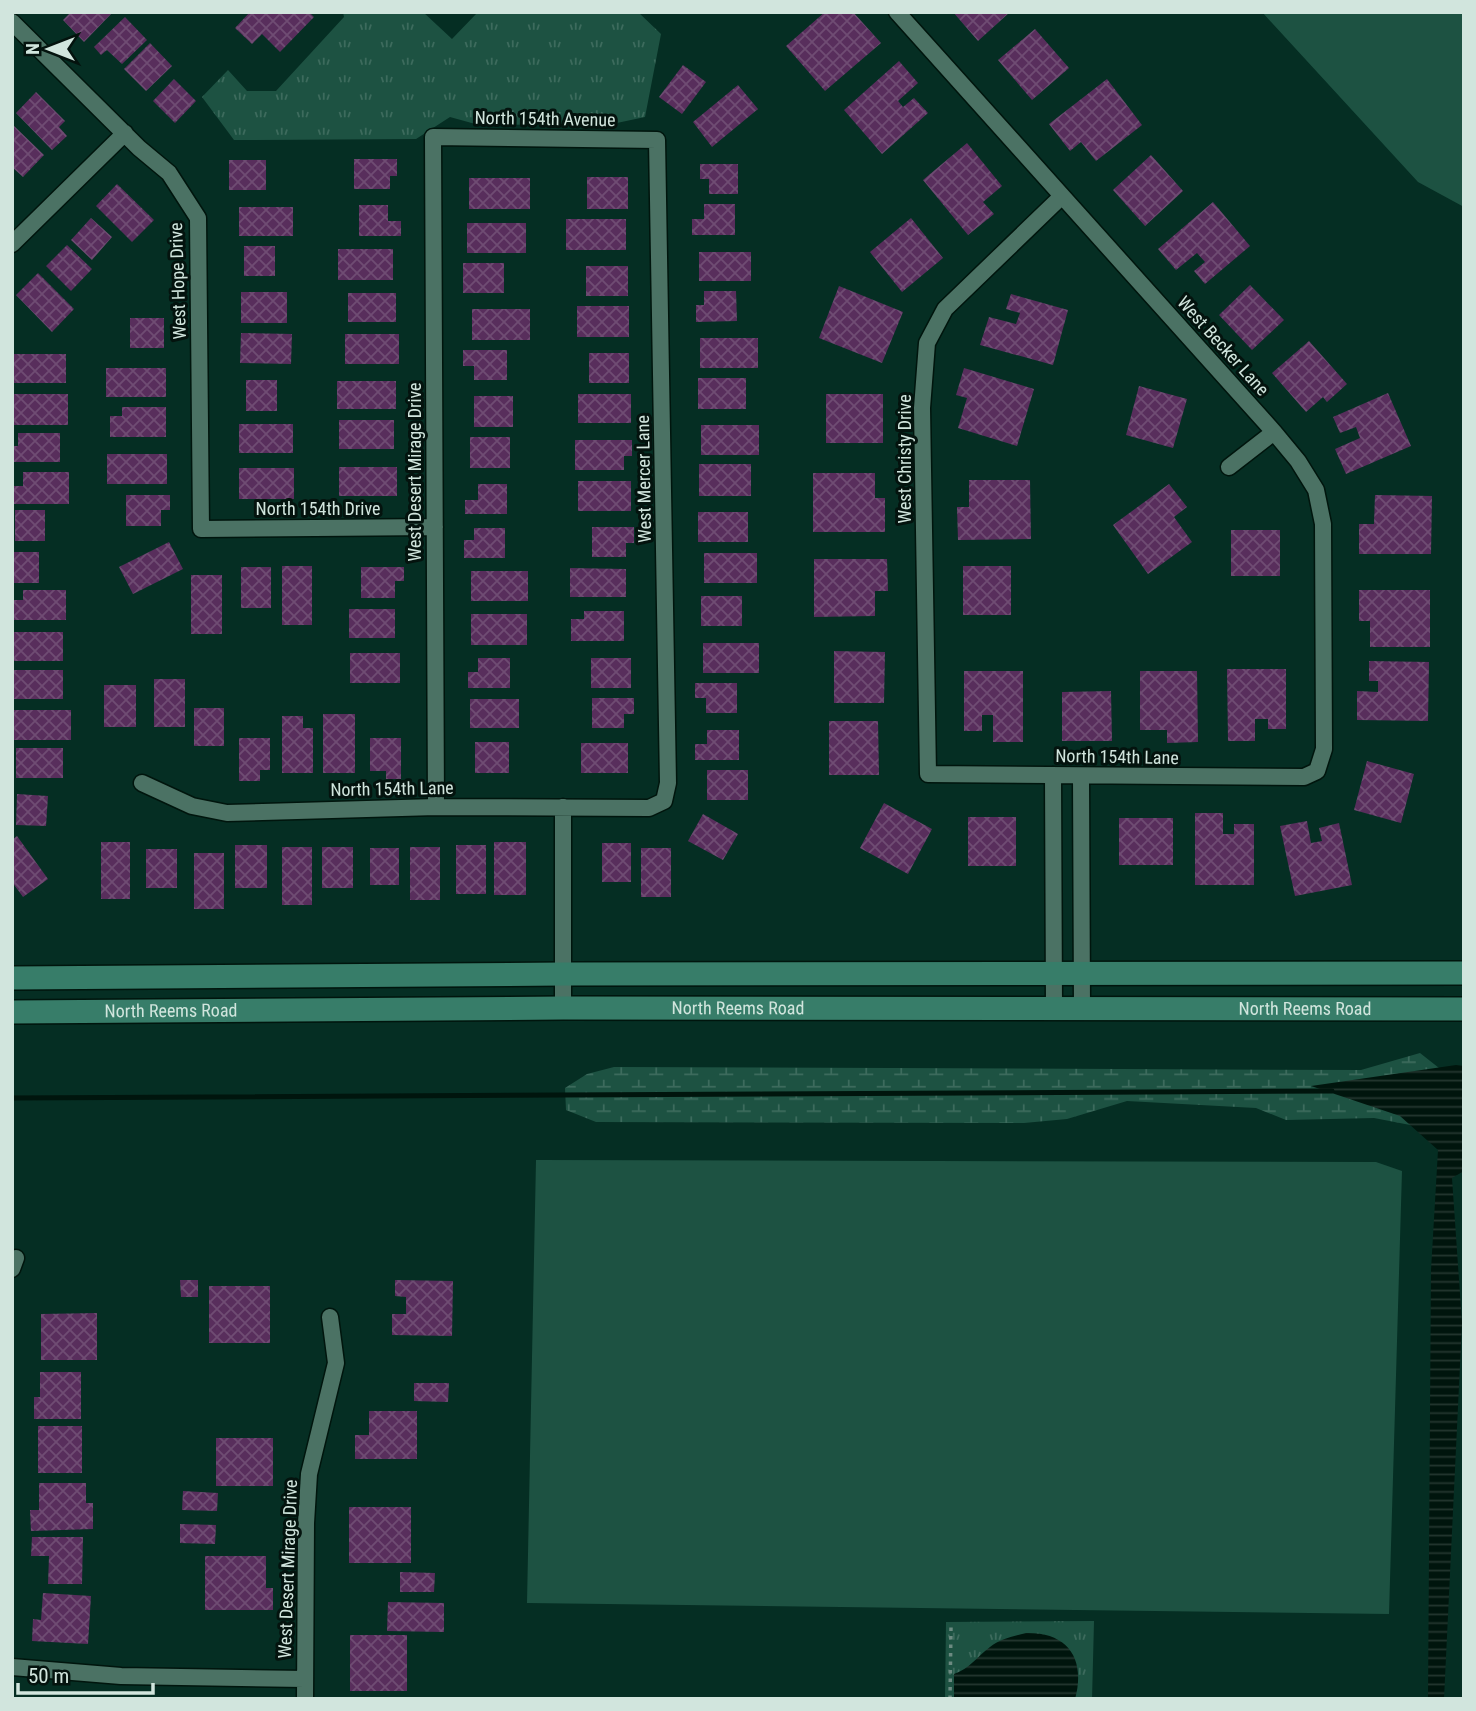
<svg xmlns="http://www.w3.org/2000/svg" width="1476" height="1711" font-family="'Roboto Condensed',sans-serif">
	<defs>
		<pattern id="wetland-marsh" width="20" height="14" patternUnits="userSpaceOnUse" patternTransform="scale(1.75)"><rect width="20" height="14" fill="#1d5242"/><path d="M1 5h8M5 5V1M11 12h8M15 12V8" fill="none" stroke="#3d6b5d"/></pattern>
		<pattern id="park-tufts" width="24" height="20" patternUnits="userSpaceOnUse" patternTransform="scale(1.75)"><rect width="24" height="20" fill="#1d5242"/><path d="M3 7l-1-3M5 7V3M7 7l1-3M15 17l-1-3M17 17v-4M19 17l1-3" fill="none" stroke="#3d6b5d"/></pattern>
		<pattern id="water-rules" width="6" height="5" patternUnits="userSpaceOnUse" patternTransform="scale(1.75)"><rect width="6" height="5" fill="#00150d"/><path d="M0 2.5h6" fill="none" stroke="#243730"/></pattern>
		<pattern id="building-cross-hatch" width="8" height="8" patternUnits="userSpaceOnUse" patternTransform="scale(1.75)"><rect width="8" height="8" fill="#582e5c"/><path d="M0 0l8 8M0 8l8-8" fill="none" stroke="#6f4c73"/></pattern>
	</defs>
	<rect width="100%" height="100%" fill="#052e23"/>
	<path fill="#1d5242" d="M1262 12H1464V207L1418 182Z
		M536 1160 1376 1162 1402 1171 1389 1614 527 1603Z"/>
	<path fill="url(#wetland-marsh)" d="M1420 1053 1453 1079 1436 1130 1374 1118 1286 1120 1256 1108 1127 1101 1067 1119 1024 1123 596 1122 566 1110 565 1088 587 1074 614 1067 1361 1070Z"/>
	<path fill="url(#park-tufts)" d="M343 12H423L452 39 478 12H638L661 34 645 117 612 124 479 125 450 117 416 139 234 140 202 97 228 70 247 91H276L344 17Z
		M1094 1621 1092 1699H945L946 1622Z"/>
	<path fill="url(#water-rules)" d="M1456 1065 1464 1066V1171L1452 1178 1462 1323 1444 1699H1428L1431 1270 1438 1150 1400 1116 1311 1086Z
		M1026 1633C1068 1632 1086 1659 1075 1699H954V1674C969 1669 978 1656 990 1647 1000 1639 1014 1636 1026 1633Z"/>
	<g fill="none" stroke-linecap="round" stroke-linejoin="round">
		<path stroke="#00150d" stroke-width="5" d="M12 1098 1332 1091"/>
	</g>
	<path fill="url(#building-cross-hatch)" d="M71 12H113L84 42 63 20Z
		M250 12H309L314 17 280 52 262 34 252 44 235 28Z
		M825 12H853L881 43 825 91 786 46Z
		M953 12H1010L978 41Z
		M125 17 147 40 122 64 107 50 101 55 94 47Z
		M1035 29 1069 68 1032 100 998 60Z
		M150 43 172 66 146 91 124 69Z
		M899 61 918 83 898 101 903 107 914 98 928 113 882 154 844 110Z
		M683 65 706 82 682 114 659 97Z
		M174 79 196 101 175 123 153 101Z
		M1107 79 1142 125 1096 161 1081 142 1070 151 1049 124Z
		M738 85 758 109 712 147 693 122Z
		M36 92 65 121 59 127 67 136 52 150 16 113Z
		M12 124 44 155 23 177 12 167Z
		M967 143 1002 186 983 202 994 214 968 235 923 180Z
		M1151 155 1183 191 1145 226 1113 190Z
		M354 159H397V176H390V189H354Z
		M229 160H266V190H229Z
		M700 164H738V194H709V179H700Z
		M587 177H628V209H587Z
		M469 178H530V209H469Z
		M117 184 154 220 132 242 96 206Z
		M1213 202 1250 246 1205 284 1194 271 1205 262 1197 253 1176 270 1158 249Z
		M704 204H735V235H692V219H704Z
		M359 205H388V221H401V236H359Z
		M239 207H293V236H239Z
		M91 218 112 237 92 260 71 240Z
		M911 218 943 258 902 292 870 252Z
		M566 219H626V250H566Z
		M467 223H526V253H467Z
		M67 245 92 269 71 291 46 266Z
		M244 246H275V276H244Z
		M338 249H393V280H338Z
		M699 252H751V281H699Z
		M463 263H504V293H463Z
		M586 266H628V296H586Z
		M38 273 74 309 52 332 16 295Z
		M1250 285 1284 320 1252 350 1219 315Z
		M839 286 903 312 882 363 819 338Z
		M704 291H736L737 321 696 322V305H704Z
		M241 292H287V323H241Z
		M348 293H396V322H348Z
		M1011 294 1068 310 1053 365 980 345 989 317 1016 324 1020 313 1006 309Z
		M577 306H629V337H577Z
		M472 309H530V340H472Z
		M130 318H164V348H130Z
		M241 333 292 334 291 364 240 363Z
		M345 334H399V364H345Z
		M700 338H758V368H700Z
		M1309 341 1347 384 1327 402 1323 397 1306 412 1272 373Z
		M463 350H507V380H474V366H463Z
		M589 353H629V383H589Z
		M12 354H66V383H12Z
		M106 368H166V397H106Z
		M964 368 1034 389 1017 446 958 428 967 398 956 395Z
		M698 378H746V409H698Z
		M246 380H277V411H246Z
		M337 381H396V409H337Z
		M1139 386 1187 399 1173 448 1126 435Z
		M1388 393 1411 446 1346 474 1335 449 1360 438 1356 427 1340 433 1333 417Z
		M12 394H68V425H12Z
		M578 394H631V423H578Z
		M826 394H883V443H826Z
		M474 396H513V427H474Z
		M122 407H166V437H110V416H122Z
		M339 420H394V449H339Z
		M239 424H293V453H239Z
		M701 425H759V455H701Z
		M18 433H60V462H12V446H18Z
		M470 437H510V468H470Z
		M575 440H632V456H624V470H575Z
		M107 454H167V484H107Z
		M699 464H751V496H699Z
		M339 467H397V496H339Z
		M239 468H294V499H239Z
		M23 472H69V504H13V486H23Z
		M813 473H875V498H885V532H813Z
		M969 480H1030L1031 539 958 540 957 507H969Z
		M578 481H631V511H578Z
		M478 484H507V514H465V500H478Z
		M1169 484 1187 507 1174 517 1192 542 1148 574 1113 525Z
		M126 495H170V510H161V526H126Z
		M1375 495 1432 496 1431 554H1359V524H1374Z
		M15 510H45V541H15Z
		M698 512H748V542H698Z
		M592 527H634V543H626V557H592Z
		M474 528H505V558H464V540H474Z
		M1231 530H1280V576H1231Z
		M169 542 183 569 133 594 119 567Z
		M12 552H39V583H12Z
		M704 553H757V583H704Z
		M814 559H887L888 591H875V616L814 617Z
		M282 566H312V625H282Z
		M963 566H1011V615H963Z
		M241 567H271V608H241Z
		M361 567H404V581H395V598H361Z
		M570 568 626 569V597H570Z
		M471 571H528V601H471Z
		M191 575H222V634H191Z
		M23 590H66V620H14V600H23Z
		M1359 590H1430V647H1370V621H1359Z
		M701 596H742V626H701Z
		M349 609H395V638H349Z
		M584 611H624V641H571V619H584Z
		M471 614H527V645H471Z
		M12 632H63V661H12Z
		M703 643H759V673H703Z
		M834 651 885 652 884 703H834Z
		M350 653H400V683H350Z
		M478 658H510V688H468V672H478Z
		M591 658H631V688H591Z
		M1369 661 1429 662 1428 721 1357 720V691L1378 692V681H1369Z
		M1227 669H1286V729H1268V719H1255V741H1228Z
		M12 670H63V699H12Z
		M964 671H1023V742H993V715H982V731H964Z
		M1140 671H1197L1198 742 1167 743V730H1140Z
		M154 679H185V727H154Z
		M695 683H737V713H706V698H695Z
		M104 685H136V727H104Z
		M1111 691 1112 741H1062V692Z
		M592 698H634V714H624V728H592Z
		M470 699H519V728H470Z
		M194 708H224V746H194Z
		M14 710H71V740H14Z
		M323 714H355V773H323Z
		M282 716H303V728H313V773H282Z
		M829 721H878L879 775H829Z
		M707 730H739V760H695V744H707Z
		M239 738H270V770H260V781H239Z
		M370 738H401V779H386V771H370Z
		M475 742H509V773H475Z
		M581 743H628V773H581Z
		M16 748H63V778H16Z
		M1367 761 1414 774 1401 823 1354 810Z
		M707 770H748V800H707Z
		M17 794 48 796 46 826 16 825Z
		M884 803 932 829 908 874 860 848Z
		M1195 813H1223V834H1234V824H1254V885H1195Z
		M703 814 738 834 723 860 688 841Z
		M968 817H1016V866H968Z
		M1119 818H1173V865H1119Z
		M1307 821 1311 843 1322 841 1319 828 1339 823 1352 885 1295 896 1280 826Z
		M17 836 48 879 23 897 12 882V840Z
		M101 842H130V899H101Z
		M494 842H526V895H494Z
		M602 843H631V882H602Z
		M235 845H267V888H235Z
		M456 845H486V894H456Z
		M282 847H312V905H282Z
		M322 847H353V888H322Z
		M410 847H440V900H410Z
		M370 848H399V885H370Z
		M641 848H671V897H641Z
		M146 849H177V888H146Z
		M194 853H224V909H194Z
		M180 1280H198V1297H181Z
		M395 1280 453 1281 452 1336 392 1335V1314H406V1297L395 1296Z
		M209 1286H270V1343H209Z
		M97 1313V1360H41V1314Z
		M40 1372H81V1419H34V1397H40Z
		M414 1383H449L448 1402 414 1401Z
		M369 1411H417V1459H355V1435H369Z
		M38 1426H82V1473H38Z
		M216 1438H273V1486H216Z
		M39 1483H86V1503H93V1529L31 1531 30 1510H39Z
		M183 1491 218 1493 217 1511 182 1510Z
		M349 1507H411V1563H349Z
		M180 1524 216 1525 215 1544 180 1543Z
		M32 1537H83L82 1584H48L49 1556H31Z
		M205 1556H266V1588H273V1610H205Z
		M400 1572 435 1573 434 1592H400Z
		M43 1593 91 1596 88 1644 32 1641 33 1619 41 1620Z
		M388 1602 444 1603V1632L387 1631Z
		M350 1635H407V1691H350Z"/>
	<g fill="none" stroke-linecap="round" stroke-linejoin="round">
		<g stroke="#00150d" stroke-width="19">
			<path id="minor" d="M897 12 1274 432 1298 461 1316 490 1323 524 1324 749 1317 771 1304 777 928 774 922 408 927 343 945 309 1061 197
				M12 22 139 148 169 173 198 218 201 529 435 527
				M12 244 125 133
				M1229 467 1274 432
				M1053 775 1054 1008
				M1081 776 1082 1008
				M142 783 192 806 227 813 436 807 649 808 664 801 668 783 657 140 433 137 436 807
				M563 807V1008
				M12 1269 16 1258
				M12 1667 121 1676 304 1679
				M305 1699 306 1523 309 1474 336 1363 330 1317"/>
		</g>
		<g stroke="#00150d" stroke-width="26">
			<g id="secondary">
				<path d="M12 978 564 974 1464 973"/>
				<path id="s1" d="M12 1012 563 1008 1464 1009"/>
			</g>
		</g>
		<path stroke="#6c8a81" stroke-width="3.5" stroke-dasharray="3.5 5" stroke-linecap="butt" d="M950 1699 951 1627"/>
		<use href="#minor" stroke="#4b7264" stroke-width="16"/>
		<use href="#secondary" stroke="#377d69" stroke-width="23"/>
	</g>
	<g text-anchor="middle" stroke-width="6" stroke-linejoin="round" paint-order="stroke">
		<g font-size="18" fill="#d1e5dd" stroke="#04130e">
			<text transform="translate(545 119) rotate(1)" y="6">North 154th Avenue</text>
			<text transform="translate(178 281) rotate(-92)" y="6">West Hope Drive</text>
			<text transform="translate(1223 346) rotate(48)" y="6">West Becker Lane</text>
			<text transform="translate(905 459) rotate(-90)" y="6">West Christy Drive</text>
			<text transform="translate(415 472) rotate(-90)" y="6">West Desert Mirage Drive</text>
			<text transform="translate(644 479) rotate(-91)" y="6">West Mercer Lane</text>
			<text x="318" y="515">North 154th Drive</text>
			<text transform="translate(1117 757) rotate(1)" y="6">North 154th Lane</text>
			<text transform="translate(392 789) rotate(-1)" y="6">North 154th Lane</text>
			<text dy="6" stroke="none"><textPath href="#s1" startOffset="726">North Reems Road</textPath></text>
			<text dy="6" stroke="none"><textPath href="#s1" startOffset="1293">North Reems Road</textPath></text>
			<text dy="6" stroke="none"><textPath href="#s1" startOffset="159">North Reems Road</textPath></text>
			<text transform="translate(288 1569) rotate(-88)" y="6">West Desert Mirage Drive</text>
		</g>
	</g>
	<rect width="1476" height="1711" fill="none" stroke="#d1e5dd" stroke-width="28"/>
	<g transform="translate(49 49) rotate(270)" stroke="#04130e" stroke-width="5" paint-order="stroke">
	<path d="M0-5L12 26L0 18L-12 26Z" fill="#d1e5dd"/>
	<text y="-10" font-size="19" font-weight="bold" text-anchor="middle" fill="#d1e5dd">N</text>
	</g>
	<path d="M18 1683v10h135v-10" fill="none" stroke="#d1e5dd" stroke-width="3.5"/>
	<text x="28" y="1683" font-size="21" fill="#d1e5dd" stroke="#04130e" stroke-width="5" paint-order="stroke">50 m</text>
</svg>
